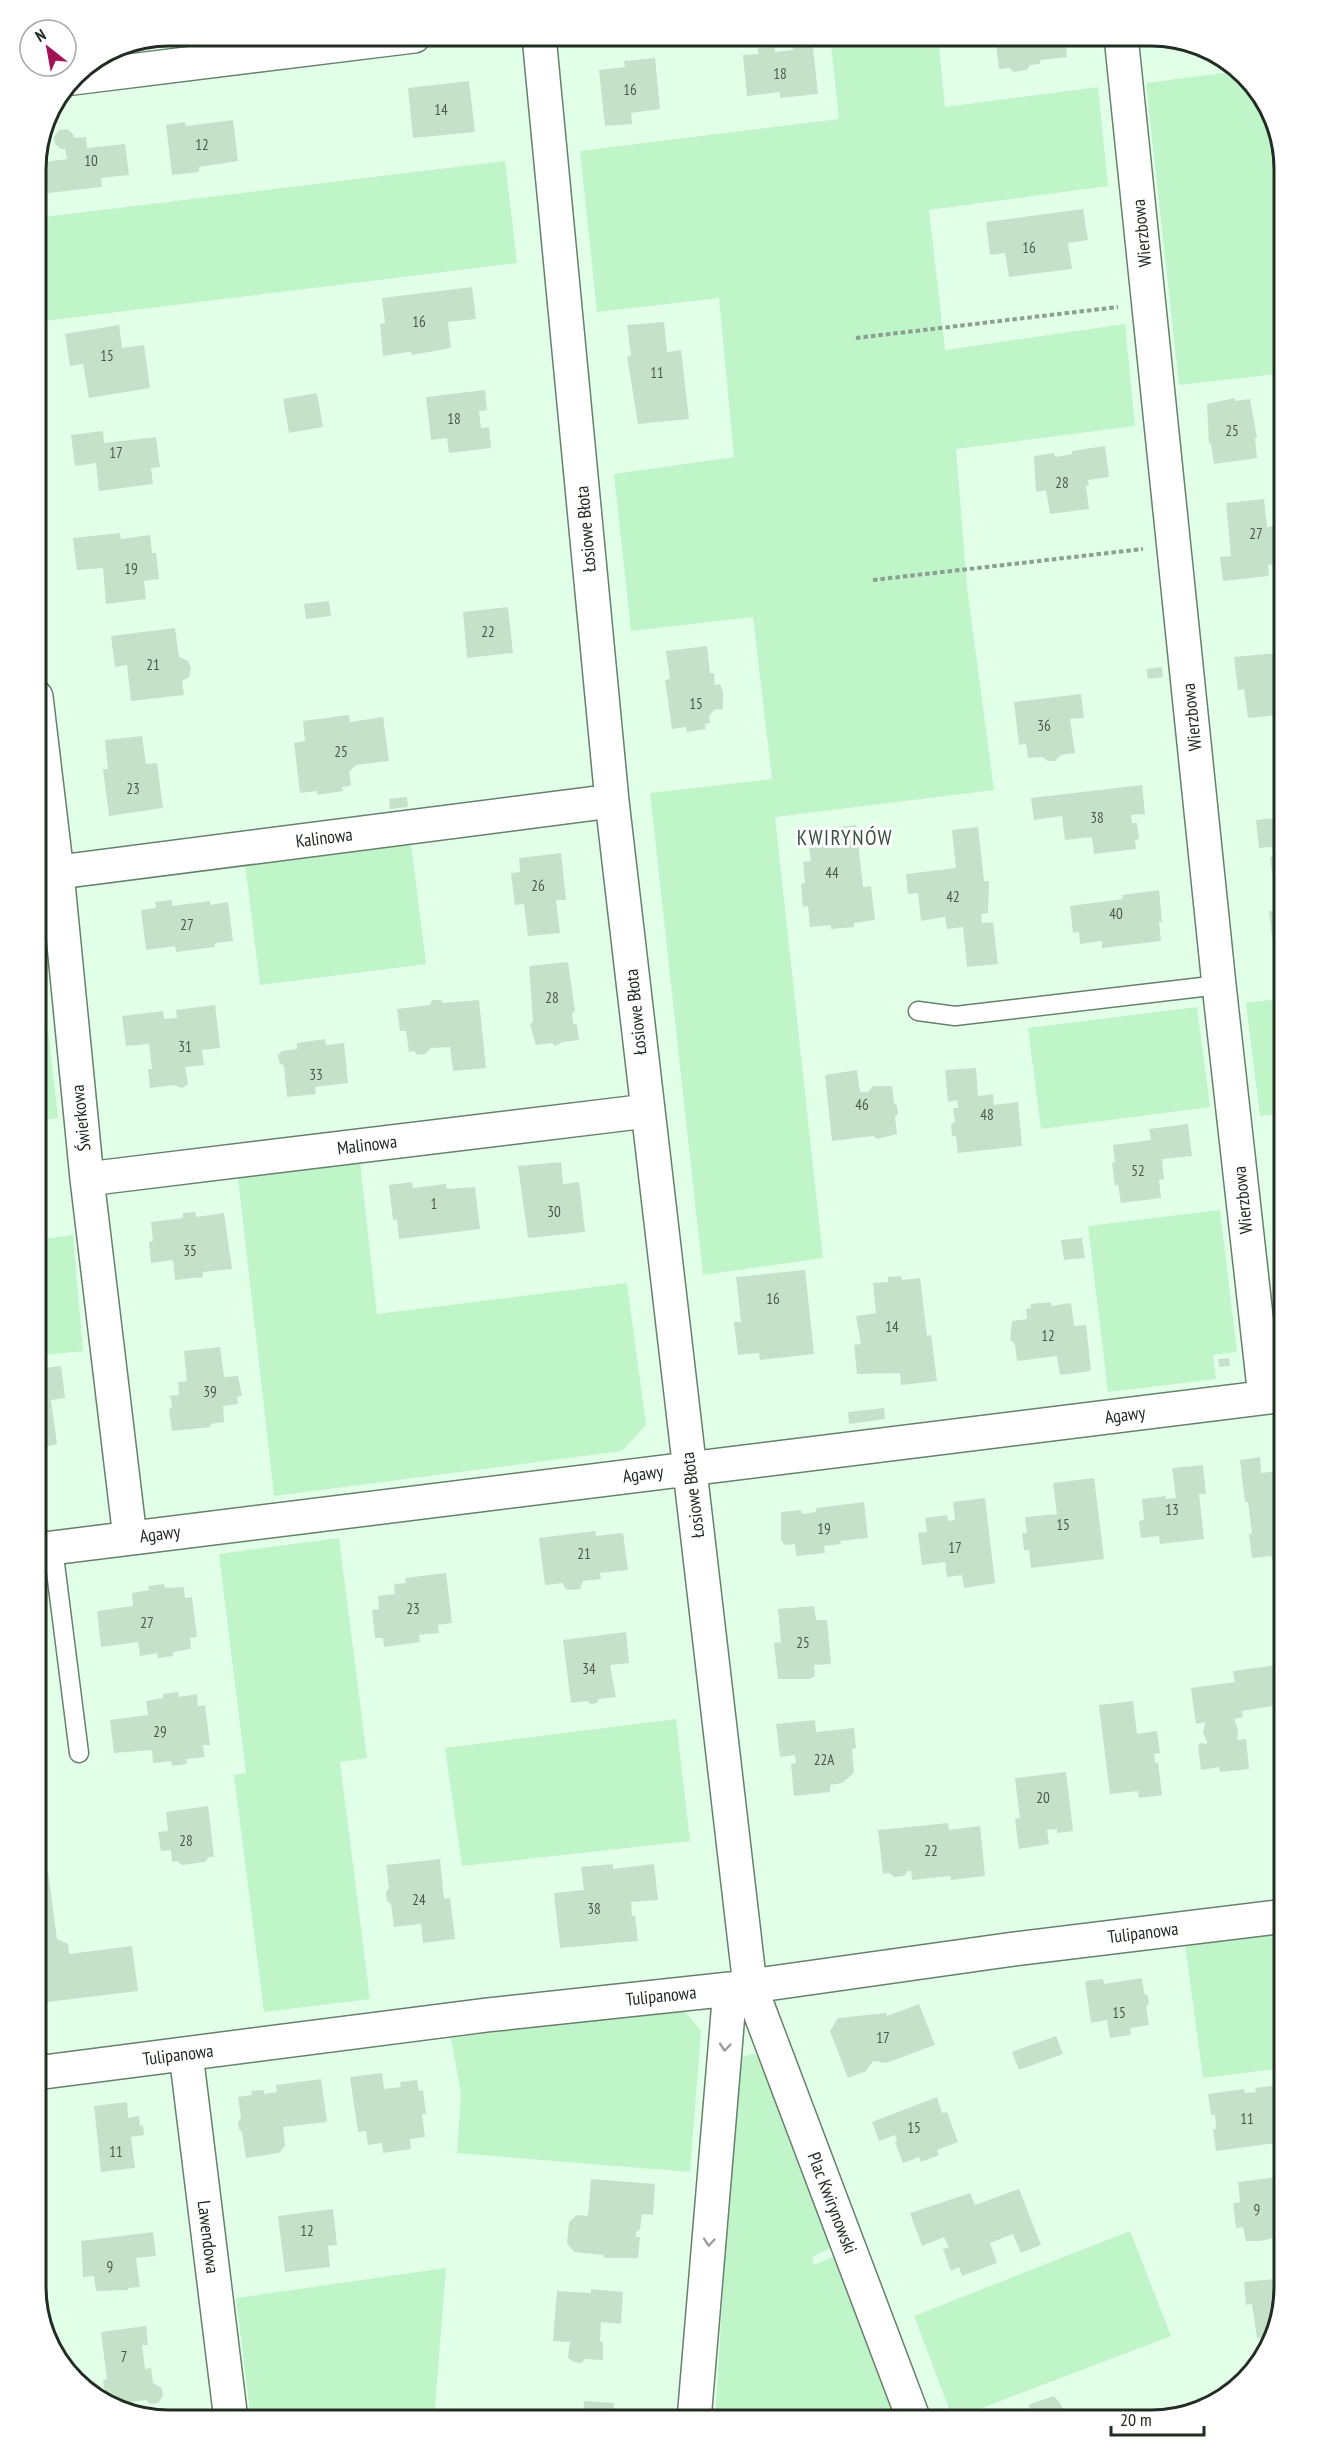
<svg xmlns="http://www.w3.org/2000/svg" width="1321" height="2456" font-family="'PT Sans Narrow',sans-serif">
	<rect width="100%" height="100%" fill="#e2ffe7"/>
	<path fill="#c0f4c9" d="M830 36H938L945 107 1098 87 1108 186 929 210 945 350 1125 324 1135 426 956 449 967 587 994 790 775 817 823 1258 703 1275 650 793 772 779 753 617 631 631 614 474 734 457 719 298 597 312 580 151 839 119Z
		M1238 71 1275 118 1285 169V373L1179 385 1146 83Z
		M505 161 517 263 36 322V218Z
		M411 843 426 964 260 985 245 863Z
		M1285 998V1113L1260 1116 1246 1003Z
		M45 1004 58 1118 36 1121V1005Z
		M1197 1007 1210 1107 1041 1129 1028 1028Z
		M360 1162 377 1314 627 1283 646 1425 622 1451 274 1496 238 1177Z
		M1220 1210 1237 1352 1213 1355 1216 1379 1108 1392 1088 1226Z
		M73 1235 83 1351 36 1356V1240Z
		M339 1538 367 1758 340 1762 370 1999 264 2012 234 1775 246 1773 219 1554Z
		M676 1719 690 1841 462 1866 445 1748Z
		M1285 1932V2068L1203 2078 1185 1944Z
		M682 2008 701 2031 690 2172 457 2153 461 2094 451 2038Z
		M754 2054 763 2059 832 2247 812 2257 814 2265 837 2255 898 2420H715L737 2064 744 2056Z
		M1130 2231 1171 2336 953 2419 914 2316Z
		M446 2268 434 2420H251L236 2298Z"/>
	<path fill="#c5e1ca" d="M995 36H1065L1067 57 1040 60V64L1030 65 1027 70 1013 72 1010 68 999 69Z
		M812 37 818 94 780 98V92L747 96 743 55 758 54V48L775 47V52L793 50 792 39Z
		M655 58 660 109 631 113 632 124 605 126 599 70 625 67 624 61Z
		M469 81 475 132 413 138 408 88Z
		M233 120 238 161 199 167V172L172 175 166 125 185 122 186 126Z
		M67 129 73 134 74 138 86 137 87 148 125 144 129 175 101 178 102 187 48 193 43 172 45 162 67 159 65 149H61L55 144 54 137 59 130Z
		M1083 209 1088 240 1068 243 1072 269 1009 277 1005 253 990 255 986 222Z
		M472 287 476 319 448 322 451 348 412 355 411 352H408L383 356 380 324 385 323 382 298Z
		M664 322 667 352 681 350 689 419 638 424 627 356H631L627 325Z
		M119 325 122 348 144 345 150 388 89 398 83 364 70 366 65 334Z
		M485 390 487 410 479 411 481 428 489 427 491 448 449 453 447 438 431 440 426 397Z
		M317 393 323 427 289 433 283 399Z
		M1235 398V401L1250 399 1257 438H1255L1257 458 1214 464 1211 443 1209 444 1207 404Z
		M103 431 104 443 156 437 160 467 151 468 153 484 99 491 96 463 75 466 71 435Z
		M1105 446 1109 477 1088 480 1089 485 1086 486 1089 509 1050 514 1046 490 1036 492 1034 456 1054 453 1055 457 1072 454V451Z
		M1264 499 1267 527 1282 525 1283 563 1268 565 1269 576 1223 581 1220 557 1231 556 1226 503Z
		M120 533 121 539 150 535 152 553H156L159 579 144 581 146 599 106 604 103 568 77 570 73 538Z
		M329 601 331 616 306 619 304 604Z
		M508 607 513 653 467 658 463 612Z
		M175 628 179 657 188 661 191 668 189 677 182 681 184 695 131 701 127 665 115 667 111 636Z
		M707 646 710 673H714L715 685 720 684 723 692V709L714 710 709 716 710 723 705 724 706 729 687 732 686 727 672 729 665 680 670 679 666 651Z
		M1278 653 1280 668 1285 667V714L1248 718 1244 689 1238 690 1234 657Z
		M1162 667 1163 677 1148 679 1146 669Z
		M1081 694 1084 718 1070 719 1075 753 1061 755 1055 761H1048L1042 757 1028 758 1026 744 1019 745 1014 702Z
		M349 715 350 722 383 717 389 761 356 765 349 772 351 786 342 787 343 791 317 795V791L300 793 294 743 305 741 303 721Z
		M142 736 146 764 157 763 163 808 109 816 103 769H108L105 740Z
		M1142 785 1145 814 1131 815 1132 823H1137L1139 839 1135 840 1136 849 1094 854 1092 837 1065 840 1062 816 1034 820 1031 798Z
		M407 797 408 807 390 809 389 799Z
		M1285 817V878L1273 880 1270 857 1273 856 1272 847 1259 848 1256 820Z
		M856 825 863 887 871 886 875 920 854 923V927L831 929V925L810 927 808 906 803 907 801 884 805 883 803 862 811 861 807 831Z
		M978 827 984 881H989L988 913 981 914 982 923 993 922 998 964 967 967 963 927 947 929 945 917 921 921 918 893 908 894 906 874 956 868 952 830Z
		M561 853 566 900H556L560 933 528 936 524 904 515 905 511 873 520 872 519 858Z
		M1159 890 1162 922H1159L1161 941 1102 948V941L1080 944 1079 932 1073 933 1070 906 1123 899 1122 895Z
		M172 900V906L210 901V905L228 902 233 941 215 943V947L176 952 175 946 146 950 141 910 156 908 155 902Z
		M1285 909V944L1273 945 1269 911Z
		M568 962 575 1011 572 1014 573 1023 577 1025 579 1040 563 1042 555 1046 552 1043 536 1045 530 1025 533 1021 529 966Z
		M432 1000H441L443 1003 479 1000 486 1068 453 1071 450 1047 431 1048 425 1054 417 1055 414 1051 409 1052 406 1031H400L397 1009 430 1005Z
		M215 1005 220 1048 202 1050 204 1065 185 1067 188 1084 182 1088 174 1085 150 1088 148 1069H152L149 1044 126 1046 122 1016 163 1011 164 1019 177 1018 176 1010Z
		M325 1039 326 1045 344 1043 348 1083 315 1087 316 1094 287 1097 284 1066 279 1062 278 1055 282 1051 297 1049V1043Z
		M976 1068 978 1096 993 1094 994 1105 1018 1102 1022 1146 958 1153 956 1136H952L951 1125 955 1121 953 1108H958L957 1100 948 1102 945 1070Z
		M857 1070 860 1092H868L873 1086H892L894 1103 897 1106 898 1114 895 1117 897 1134 877 1139 873 1136 832 1141 825 1075Z
		M1188 1124 1192 1156 1162 1159 1164 1179 1159 1180 1161 1198 1121 1203 1118 1185 1115 1186 1112 1163 1115 1162 1113 1145 1151 1140 1149 1129Z
		M561 1162 563 1184 579 1182 585 1232 528 1238 518 1166Z
		M412 1182 413 1188 446 1184 447 1189 475 1187 480 1229 399 1239 397 1220H393L389 1185Z
		M36 1193H39L43 1231H36Z
		M195 1212 196 1217 224 1213 232 1269 203 1272V1277L175 1280 173 1260 151 1263 149 1242 153 1241 151 1222 183 1218V1213Z
		M1082 1238 1085 1258 1064 1260 1061 1240Z
		M805 1270 814 1354 760 1360 759 1353 738 1355 734 1322H741L736 1277Z
		M901 1276 902 1280 920 1278 927 1336 931 1335 937 1381 901 1385 900 1373 857 1374 854 1345 861 1344 856 1316 876 1313 873 1283 888 1282V1277Z
		M1051 1302V1306L1071 1303 1074 1326 1086 1325 1091 1371 1060 1375 1057 1356 1017 1361 1015 1344 1010 1340 1012 1321 1027 1319 1026 1309 1031 1308 1030 1304Z
		M220 1347 224 1377 238 1376 242 1396 237 1397 238 1404 223 1406 224 1422 210 1424 211 1427 172 1431 169 1409 172 1408 171 1398 168 1396 179 1395 178 1382 187 1381 184 1351Z
		M1229 1358 1230 1366 1219 1367 1218 1359Z
		M61 1366 65 1398 51 1400 57 1444 36 1449V1369Z
		M884 1408 885 1419 849 1424 848 1412Z
		M1260 1457 1261 1473 1285 1470V1559L1272 1560 1271 1556 1252 1558 1249 1534 1252 1533 1248 1502H1245L1240 1460Z
		M1203 1465 1206 1494H1199L1204 1539 1160 1544 1159 1536 1141 1538 1139 1521 1144 1520 1142 1499 1166 1496V1499L1176 1498 1172 1468Z
		M1094 1478 1104 1559 1031 1568 1029 1550H1024L1022 1533H1027L1025 1517 1057 1514 1053 1483Z
		M985 1498 995 1583 964 1588 962 1575 947 1577 945 1562 922 1565 918 1533 927 1532 925 1518 947 1515 948 1521 955 1520 953 1502Z
		M864 1502 868 1538 840 1541 841 1544 824 1546 825 1553 796 1556 795 1544 785 1545 781 1540V1512L801 1510 802 1514 816 1512V1508Z
		M595 1531 596 1536 623 1533 628 1570 600 1573 601 1579 583 1581 580 1589 568 1590 564 1587 563 1583 545 1585 539 1538Z
		M446 1573 452 1623 438 1625 439 1633 419 1635 420 1642 384 1647 383 1638H375L372 1610 379 1609 378 1596 395 1594 394 1584 406 1583 405 1578Z
		M164 1584 165 1588 184 1587 185 1598 192 1597 197 1637 190 1638 191 1649 173 1652V1656L158 1658 157 1653 140 1656 138 1642 101 1647 97 1611 133 1606 132 1593 149 1590 148 1586Z
		M814 1606 816 1620H827L831 1664 814 1665 815 1676 810 1679H778L774 1643 781 1642 778 1609Z
		M626 1632 629 1663 610 1665 616 1697 599 1699 597 1703 591 1704 587 1701 571 1703 563 1640Z
		M1285 1664V1704L1242 1711 1243 1717 1234 1719 1238 1729 1237 1740 1246 1739 1249 1769 1220 1772 1219 1767 1201 1770 1198 1745 1200 1743 1207 1744V1741L1203 1733 1205 1722 1196 1724 1191 1688 1235 1682 1233 1671Z
		M178 1692 179 1697 197 1694 198 1706 205 1705 210 1745H203L205 1757 186 1759 187 1764 172 1766 171 1761 153 1763 152 1750 114 1753 110 1720 148 1715 146 1701 163 1698V1694Z
		M1133 1701 1137 1734 1157 1731 1160 1753 1154 1754 1155 1763 1158 1762 1162 1795 1139 1798 1138 1791 1110 1794 1099 1705Z
		M815 1720 816 1732 854 1728 856 1748 852 1749 854 1773 842 1783 830 1785V1792L794 1796 791 1764 796 1763 795 1755 780 1757 776 1724Z
		M36 1731H41L45 1765H39L42 1784 36 1785Z
		M1066 1772 1073 1831 1057 1833V1829L1047 1830 1049 1844 1019 1849 1015 1819 1020 1818 1015 1778Z
		M208 1806 214 1857H209L205 1862 182 1865 177 1861 172 1862 171 1850 161 1851 158 1832 168 1831 166 1812Z
		M948 1823 949 1830 980 1826 985 1876 951 1880 950 1876 912 1880 911 1871H908L904 1876 894 1877 889 1873 883 1874 878 1830Z
		M440 1859 444 1899 450 1898 455 1939 423 1943 421 1924 394 1927 391 1904 387 1901 386 1892 389 1888 386 1865Z
		M613 1864V1869L654 1864 658 1900 631 1902 632 1916 635 1915 638 1941 560 1948 554 1893 584 1890 581 1867Z
		M48 1872 57 1939 68 1944 69 1954 132 1946 138 1991 47 2002 46 1997 36 1998V1874Z
		M1142 1978 1144 1993 1148 1996 1149 2003 1146 2007 1149 2025 1130 2028 1131 2035 1110 2038 1107 2020 1091 2023 1085 1981 1103 1979 1104 1984Z
		M919 2004 935 2045 886 2063 873 2061 866 2071 848 2078 830 2031 838 2018 886 2013 887 2016Z
		M1056 2036 1063 2054 1019 2070 1012 2052Z
		M382 2073 384 2089 401 2087 400 2082 417 2080 419 2091 423 2090 426 2114H422L425 2137 410 2139 411 2149 383 2153 382 2143 368 2145 366 2131 358 2132 350 2077Z
		M321 2079 327 2122 283 2127 285 2146 279 2153 246 2158 242 2132 239 2129 238 2122 241 2118 238 2097 252 2095 251 2091 264 2090V2094L277 2092 276 2085Z
		M1285 2084V2114L1278 2115 1283 2142 1216 2151 1213 2129H1216L1215 2115H1211L1208 2094 1244 2089 1245 2093 1256 2092 1255 2088Z
		M937 2097 942 2113 947 2112 958 2142 937 2150 939 2155 921 2162 919 2157 903 2163 895 2142 897 2141 895 2135 879 2141 872 2122Z
		M127 2102 128 2118 139 2116 140 2126 143 2125 144 2135 131 2137 135 2168 101 2172 94 2106Z
		M1285 2176V2206L1279 2207 1283 2236 1260 2241H1246L1243 2227 1236 2228 1233 2203 1240 2202 1238 2182Z
		M591 2179 655 2184 653 2215 642 2214 640 2229 636 2232V2237H640L638 2258H605L603 2255 574 2252 567 2243 569 2222 577 2215 588 2216Z
		M1019 2189 1041 2245 1021 2253 1013 2234 990 2243 997 2263 962 2276 959 2267 951 2271 943 2249 949 2247 944 2237 922 2246 910 2213 970 2193 975 2205Z
		M333 2209 337 2245 328 2246 330 2267 285 2272 278 2216Z
		M153 2232 156 2256 136 2258 140 2287 128 2288V2290L96 2291 94 2276 83 2277 81 2241Z
		M1285 2278V2287L1270 2337 1257 2338 1252 2304 1246 2305 1244 2282Z
		M591 2289 623 2292 621 2324 601 2322 600 2341 603 2342V2360L585 2359 581 2363 574 2362 568 2358 570 2342 553 2341 557 2291 591 2293Z
		M146 2326 148 2345H142L145 2369 151 2368 153 2383 162 2388 163 2396 158 2403 150 2404 146 2400 115 2404 106 2401 103 2380 107 2379 101 2332Z
		M1054 2396 1060 2403 1064 2411 1063 2420H990L1016 2410 1018 2414 1030 2409 1028 2405Z
		M584 2401 614 2403 613 2420H583Z"/>
	<g fill="none" stroke-linecap="round" stroke-linejoin="round">
		<g stroke="#67806b" stroke-width="21">
			<path id="lane" d="M918 1011 955 1016 1219 985
				M53 1548 79 1753"/>
		</g>
		<g stroke="#67806b" stroke-width="36">
			<path id="street" d="M539 36 612 801 750 1986 914 2420
				M1121 36 1219 985 1265 1397
				M73 78 414 36
				M36 697 57 873 87 1179 130 1538
				M36 875 612 801
				M87 1179 647 1111
				M36 1550 1285 1395
				M186 2054 231 2420
				M36 2073 487 2015 730 1989 1014 1949 1285 1916
				M694 2420 730 1989"/>
		</g>
		<path stroke="#8ca08f" stroke-width="4" stroke-dasharray="4.5 3" stroke-linecap="butt" d="M856 338 1118 307
			M873 580 1143 549"/>
		<use href="#lane" stroke="#fff" stroke-width="18"/>
		<use href="#street" stroke="#fff" stroke-width="33"/>
	</g>
	<defs><path id="oneway-chevron" d="M-2-3.5L2.5 0L-2 3.5" fill="none" stroke-width="1.6" stroke-linecap="round" stroke-linejoin="round" transform="scale(1.5)"/></defs>
	<g stroke="#9ca09c">
		<use href="#oneway-chevron" transform="translate(725 2047) rotate(95)"/>
		<use href="#oneway-chevron" transform="translate(709 2242) rotate(95)"/>
	</g>
	<g text-anchor="middle" stroke-width="6" stroke-linejoin="round" paint-order="stroke">
		<g font-size="15" fill="#4b594d">
			<text x="780" y="79">18</text>
			<text x="630" y="95">16</text>
			<text x="441" y="115">14</text>
			<text x="202" y="150">12</text>
			<text x="91" y="166">10</text>
			<text x="1029" y="253">16</text>
			<text x="419" y="327">16</text>
			<text x="107" y="361">15</text>
			<text x="657" y="378">11</text>
			<text x="454" y="424">18</text>
			<text x="1232" y="436">25</text>
			<text x="116" y="458">17</text>
			<text x="1062" y="488">28</text>
			<text x="1256" y="539">27</text>
			<text x="131" y="574">19</text>
			<text x="488" y="637">22</text>
			<text x="153" y="670">21</text>
			<text x="696" y="709">15</text>
			<text x="1044" y="731">36</text>
			<text x="341" y="757">25</text>
			<text x="133" y="794">23</text>
			<text x="1097" y="823">38</text>
			<text x="832" y="878">44</text>
			<text x="538" y="891">26</text>
			<text x="953" y="902">42</text>
			<text x="1116" y="919">40</text>
			<text x="187" y="930">27</text>
			<text x="552" y="1003">28</text>
			<text x="185" y="1052">31</text>
			<text x="316" y="1080">33</text>
			<text x="862" y="1110">46</text>
			<text x="987" y="1120">48</text>
			<text x="1138" y="1176">52</text>
			<text x="434" y="1209">1</text>
			<text x="554" y="1217">30</text>
			<text x="190" y="1256">35</text>
			<text x="773" y="1304">16</text>
			<text x="892" y="1332">14</text>
			<text x="1048" y="1341">12</text>
			<text x="210" y="1397">39</text>
			<text x="1172" y="1515">13</text>
			<text x="1063" y="1530">15</text>
			<text x="824" y="1534">19</text>
			<text x="955" y="1553">17</text>
			<text x="584" y="1559">21</text>
			<text x="413" y="1614">23</text>
			<text x="147" y="1628">27</text>
			<text x="803" y="1648">25</text>
			<text x="589" y="1674">34</text>
			<text x="160" y="1737">29</text>
			<text x="824" y="1765">22A</text>
			<text x="1043" y="1803">20</text>
			<text x="186" y="1846">28</text>
			<text x="931" y="1856">22</text>
			<text x="419" y="1905">24</text>
			<text x="594" y="1914">38</text>
			<text x="1119" y="2018">15</text>
			<text x="883" y="2043">17</text>
			<text x="1247" y="2124">11</text>
			<text x="914" y="2133">15</text>
			<text x="116" y="2157">11</text>
			<text x="1257" y="2215">9</text>
			<text x="307" y="2236">12</text>
			<text x="110" y="2272">9</text>
			<text x="124" y="2362">7</text>
		</g>
		<g font-size="18" fill="#222c23" stroke="#fff">
			<text transform="translate(1142 233) rotate(-96)" y="6">Wierzbowa</text>
			<text transform="translate(586 529) rotate(-95)" y="6">Łosiowe Błota</text>
			<text transform="translate(1192 717) rotate(-96)" y="6">Wierzbowa</text>
			<text transform="translate(324 838) rotate(-7)" y="6">Kalinowa</text>
			<text transform="translate(636 1012) rotate(-96)" y="6">Łosiowe Błota</text>
			<text transform="translate(81 1118) rotate(-96)" y="6">Świerkowa</text>
			<text transform="translate(367 1145) rotate(-7)" y="6">Malinowa</text>
			<text transform="translate(1243 1200) rotate(-96)" y="6">Wierzbowa</text>
			<text transform="translate(1125 1415) rotate(-7)" y="6">Agawy</text>
			<text transform="translate(643 1474) rotate(-7)" y="6">Agawy</text>
			<text transform="translate(693 1495) rotate(-97)" y="6">Łosiowe Błota</text>
			<text transform="translate(160 1534) rotate(-7)" y="6">Agawy</text>
			<text transform="translate(1143 1933) rotate(-7)" y="6">Tulipanowa</text>
			<text transform="translate(661 1996) rotate(-6)" y="6">Tulipanowa</text>
			<text transform="translate(178 2055) rotate(-7)" y="6">Tulipanowa</text>
			<text transform="translate(832 2203) rotate(69)" y="6">Plac Kwirynowski</text>
			<text transform="translate(208 2237) rotate(83)" y="6">Lawendowa</text>
		</g>
		<g font-size="21" letter-spacing="1.5" fill="#39513e" stroke="#fff">
			<text x="845" y="845">KWIRYNÓW</text>
		</g>
	</g>
	<path d="M0 0H1321V2456H0ZM169 46H1151A123 123 0 0 1 1274 169V2287A123 123 0 0 1 1151 2410H169A123 123 0 0 1 46 2287V169A123 123 0 0 1 169 46Z" fill="#fff" fill-rule="evenodd"/>
	<path fill="none" stroke="#222c23" stroke-width="3" d="M169 46H1151A123 123 0 0 1 1274 169V2287A123 123 0 0 1 1151 2410H169A123 123 0 0 1 46 2287V169A123 123 0 0 1 169 46Z"/>
	<g transform="translate(48 48) rotate(329)"><circle r="28" fill="#ffffff" stroke="#a7aba7" stroke-width="1.5"/>
	<path d="M0-4.5L10 22L0 15L-10 22Z" fill="#a31357"/>
	<text y="-9" font-size="16" font-weight="bold" text-anchor="middle" fill="#222c23">N</text>
	</g>
	<path d="M1111 2426v9h93v-9" fill="none" stroke="#222c23" stroke-width="3"/>
	<text x="1120" y="2426" font-size="18" fill="#222c23" stroke="#ffffff" stroke-width="4.5" paint-order="stroke">20 m</text>
</svg>
